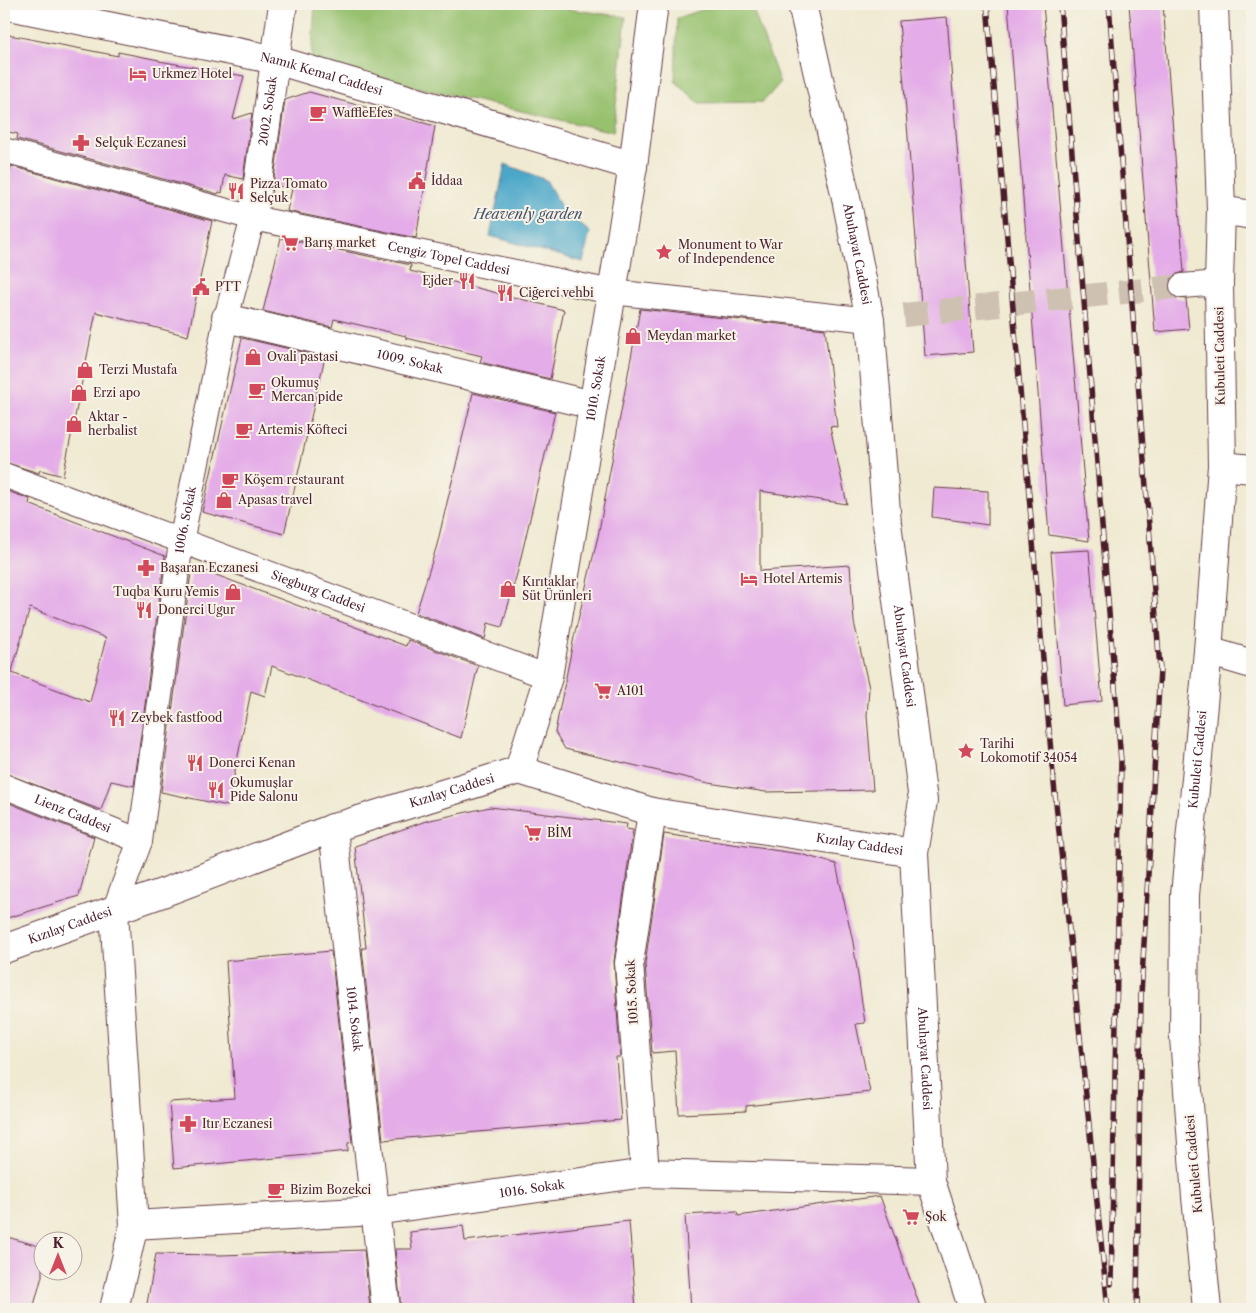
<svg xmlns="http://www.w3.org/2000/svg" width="1256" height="1313" font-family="'Libre Caslon Text',serif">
	<rect width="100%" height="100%" fill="#f7f3e8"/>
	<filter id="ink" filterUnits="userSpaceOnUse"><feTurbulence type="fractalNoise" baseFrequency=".02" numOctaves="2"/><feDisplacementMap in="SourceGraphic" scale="10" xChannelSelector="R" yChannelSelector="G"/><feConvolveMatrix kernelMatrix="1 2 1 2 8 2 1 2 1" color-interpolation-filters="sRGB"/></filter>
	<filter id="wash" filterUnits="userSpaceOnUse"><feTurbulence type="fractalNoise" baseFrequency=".0096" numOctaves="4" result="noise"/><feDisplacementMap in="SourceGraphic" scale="20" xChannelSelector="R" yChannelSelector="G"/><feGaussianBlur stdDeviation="1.12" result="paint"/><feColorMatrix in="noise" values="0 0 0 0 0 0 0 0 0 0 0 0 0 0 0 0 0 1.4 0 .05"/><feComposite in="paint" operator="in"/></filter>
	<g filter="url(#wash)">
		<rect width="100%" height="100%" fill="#f0ead2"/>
		<path fill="#97c16e" stroke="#70704c" d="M315 4H532L626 17 613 132 311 63Z
			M720 4H751L780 83 763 102 699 103 675 81 677 18Z"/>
		<path fill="#4ba7c9" stroke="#4a637a" d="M505 164 546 180 564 212 590 232 583 262 490 236Z"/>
		<g id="blocks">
			<path fill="#e4ace8" d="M1008 4H1043L1089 541 1049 535Z
				M1129 4H1163L1184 272 1174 275 1169 281 1168 288 1176 298 1186 299 1189 329 1155 332Z
				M947 17 973 352 925 356 899 21Z
				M4 34 118 56V52L159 60V61L244 76 233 119 252 113 243 179 225 175 222 193 219 192 218 194 17 139 18 134 4 131Z
				M309 92 435 126 416 238 287 211 292 189 273 185 285 100Z
				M11 166 212 221 188 336 96 312 63 476 40 470 39 473 4 462V199Z
				M281 238 411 265 410 271 564 310 550 379 480 362 482 356 406 338V336L334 319 332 327 263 311Z
				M640 309 825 329 837 427 830 426 847 504 760 491V571L850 565 854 622 869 688 867 716 873 790 766 792 709 783 565 749 555 732 574 637 598 536Z
				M242 338 325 357 284 534 202 512Z
				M473 393 555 412 518 570 502 627 488 623 485 639 416 613 437 545Z
				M934 488 988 491V525L932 517Z
				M4 490 30 499 29 504 165 556 134 786 111 781 101 810 4 773V670L90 702 106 638 30 608 12 671 4 670Z
				M1089 550 1102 701 1063 705 1051 552Z
				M192 566 406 646 408 640 478 666 461 738 272 666 265 696 251 691 228 806 161 792Z
				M4 801 94 837 79 896 4 919Z
				M490 807 627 824 626 829 633 830 614 961 620 1057H616L621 1120 383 1140 362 948H366L355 846 426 821Z
				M664 834 800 854 836 864 853 942 865 1023 856 1024 870 1092 746 1106V1111L679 1114 675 1051 652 1053 645 964Z
				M331 951 352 1142 348 1143V1151L174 1168 169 1102 235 1098 226 961Z
				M880 1196 921 1309H691L685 1215 737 1212 738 1216Z
				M629 1221 636 1309H401L395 1249H412L410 1232 463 1226 465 1241Z
				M4 1236 42 1247V1276L33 1309H4Z
				M364 1250 370 1309H146L156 1254 221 1255Z"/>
		</g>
	</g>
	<g filter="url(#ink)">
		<use href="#blocks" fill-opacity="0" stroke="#633d44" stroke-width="1"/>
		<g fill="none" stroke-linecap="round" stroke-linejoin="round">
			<path stroke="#cfc1b1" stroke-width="24" stroke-dasharray="24 12" stroke-linecap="butt" d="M904 315 1182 286"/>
			<g stroke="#633d44" stroke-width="26">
				<g id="pedestrian">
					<path id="s1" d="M4 150 253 218 612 292 870 320"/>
					<path d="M1182 286 1219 283"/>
					<path id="s2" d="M4 475 548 677"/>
					<path id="s3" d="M4 786 140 841"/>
					<path id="s4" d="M114 911 140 841 181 542 226 318 253 218"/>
				</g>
			</g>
			<g stroke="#633d44" stroke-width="30">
				<g id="minor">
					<path id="s5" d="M802 4 845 193 870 320 887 523 923 801 914 853 931 1181 973 1309"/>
					<path d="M1214 4 1221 210"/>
					<path id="s6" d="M4 5 276 60 633 166"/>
					<path id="s7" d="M253 218 283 4"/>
					<path id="s8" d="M226 318 593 405"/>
					<path d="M1222 466 1252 469"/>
					<path d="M1208 651 1252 664"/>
					<path id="s9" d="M519 770 548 677 633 166 654 4"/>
					<path id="s10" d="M333 828 386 1309"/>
					<path d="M114 911 134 1225 114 1309"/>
					<path id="s11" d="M4 949 165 892 333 828 519 770 652 812 914 853"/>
					<path d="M645 1173 629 963 652 812"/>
					<path id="s12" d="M134 1225 375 1211 645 1173 931 1181"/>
				</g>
			</g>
			<g stroke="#633d44" stroke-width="30">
				<g id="tertiary">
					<path id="s13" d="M1207 1309 1196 1197 1184 1037 1185 895 1208 651 1222 466 1219 283 1221 210 1252 215"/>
				</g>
			</g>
			<use href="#pedestrian" stroke="#fff" stroke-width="24"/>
			<use href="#minor" stroke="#fff" stroke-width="28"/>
			<use href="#tertiary" stroke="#fff" stroke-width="28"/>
			<g stroke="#4a1f2b" stroke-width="5.5">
				<path id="rail" d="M987 4 1052 764 1108 1309
					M1060 4 1121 761 1111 1284
					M1109 4 1160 669 1141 995 1137 1309"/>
			</g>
			<use href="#rail" stroke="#f7f3e8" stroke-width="4" stroke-dasharray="11" stroke-linecap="butt"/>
		</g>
	</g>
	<defs>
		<g id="hotel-bare" transform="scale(1.35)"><path d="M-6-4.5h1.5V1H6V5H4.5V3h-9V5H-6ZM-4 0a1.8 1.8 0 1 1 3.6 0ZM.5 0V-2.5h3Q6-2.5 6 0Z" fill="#d1495b" stroke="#f7f3e8" stroke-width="2.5" paint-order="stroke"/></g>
		<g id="cafe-bare" transform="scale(1.35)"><path d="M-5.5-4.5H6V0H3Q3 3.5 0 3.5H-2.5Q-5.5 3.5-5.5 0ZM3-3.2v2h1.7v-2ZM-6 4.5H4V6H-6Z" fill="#d1495b" stroke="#f7f3e8" stroke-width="2.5" paint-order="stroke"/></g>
		<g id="pharmacy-bare" transform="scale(1.35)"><path d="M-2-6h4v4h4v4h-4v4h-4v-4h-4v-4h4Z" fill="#d1495b" stroke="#f7f3e8" stroke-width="2.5" paint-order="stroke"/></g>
		<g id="civic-bare" transform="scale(1.35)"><path d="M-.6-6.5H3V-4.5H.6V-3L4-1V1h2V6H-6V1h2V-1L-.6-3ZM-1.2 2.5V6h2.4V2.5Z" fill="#d1495b" stroke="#f7f3e8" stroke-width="2.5" paint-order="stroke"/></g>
		<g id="restaurant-bare" transform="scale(1.35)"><path d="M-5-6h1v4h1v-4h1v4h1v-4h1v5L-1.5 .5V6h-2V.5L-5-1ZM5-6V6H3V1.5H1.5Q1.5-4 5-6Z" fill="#d1495b" stroke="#f7f3e8" stroke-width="2.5" paint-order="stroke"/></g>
		<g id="supermarket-bare" transform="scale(1.35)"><path d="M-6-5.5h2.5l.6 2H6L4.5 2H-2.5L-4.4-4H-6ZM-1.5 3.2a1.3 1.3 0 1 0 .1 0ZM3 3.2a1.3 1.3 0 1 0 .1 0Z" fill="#d1495b" stroke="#f7f3e8" stroke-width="2.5" paint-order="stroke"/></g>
		<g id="sight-bare" transform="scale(1.35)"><path d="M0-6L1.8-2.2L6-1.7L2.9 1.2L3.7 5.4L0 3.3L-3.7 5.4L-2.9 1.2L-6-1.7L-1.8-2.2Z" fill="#d1495b" stroke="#f7f3e8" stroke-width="2.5" paint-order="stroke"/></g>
		<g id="shop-bare" transform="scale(1.35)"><path d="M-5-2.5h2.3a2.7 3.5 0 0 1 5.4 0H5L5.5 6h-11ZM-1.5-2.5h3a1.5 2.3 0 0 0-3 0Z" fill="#d1495b" stroke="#f7f3e8" stroke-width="2.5" paint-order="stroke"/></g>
	</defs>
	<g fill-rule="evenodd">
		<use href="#hotel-bare" x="138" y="74"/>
		<use href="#cafe-bare" x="318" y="113"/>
		<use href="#pharmacy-bare" x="81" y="143"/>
		<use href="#civic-bare" x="417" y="181"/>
		<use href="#restaurant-bare" x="236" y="191"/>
		<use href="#supermarket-bare" x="290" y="243"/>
		<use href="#sight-bare" x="664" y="252"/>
		<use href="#restaurant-bare" x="467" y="281"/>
		<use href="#civic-bare" x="201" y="287"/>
		<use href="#restaurant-bare" x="505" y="293"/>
		<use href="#shop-bare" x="633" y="336"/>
		<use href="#shop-bare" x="253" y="357"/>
		<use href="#shop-bare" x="85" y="370"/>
		<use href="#cafe-bare" x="257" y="390"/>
		<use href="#shop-bare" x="79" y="393"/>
		<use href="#shop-bare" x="74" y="424"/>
		<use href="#cafe-bare" x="244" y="430"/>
		<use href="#cafe-bare" x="230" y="480"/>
		<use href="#shop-bare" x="224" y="500"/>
		<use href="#pharmacy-bare" x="146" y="568"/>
		<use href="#hotel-bare" x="749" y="579"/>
		<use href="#shop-bare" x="508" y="589"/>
		<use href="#shop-bare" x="233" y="592"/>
		<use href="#restaurant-bare" x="144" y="610"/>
		<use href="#supermarket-bare" x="603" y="691"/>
		<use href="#restaurant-bare" x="117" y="718"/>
		<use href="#sight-bare" x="966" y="751"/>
		<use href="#restaurant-bare" x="195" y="763"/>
		<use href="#restaurant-bare" x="216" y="790"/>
		<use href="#supermarket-bare" x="533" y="833"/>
		<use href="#pharmacy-bare" x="188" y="1124"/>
		<use href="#cafe-bare" x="276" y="1190"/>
		<use href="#supermarket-bare" x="911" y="1217"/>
	</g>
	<g text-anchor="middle" stroke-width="4" stroke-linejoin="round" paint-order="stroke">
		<g font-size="12" fill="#4a1f2b" stroke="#f7f3e8" text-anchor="start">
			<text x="152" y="78">Urkmez Hotel</text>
			<text x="332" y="117">WaffleEfes</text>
			<text x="95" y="147">Selçuk Eczanesi</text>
			<text x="431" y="185">İddaa</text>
			<text x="250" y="188">Pizza Tomato<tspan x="250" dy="14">Selçuk</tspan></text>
			<text x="304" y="247">Barış market</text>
			<text x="678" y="249">Monument to War<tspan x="678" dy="14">of Independence</tspan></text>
			<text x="453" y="285" text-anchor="end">Ejder</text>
			<text x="215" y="291">PTT</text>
			<text x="519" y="297">Ciğerci vehbi</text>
			<text x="647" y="340">Meydan market</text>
			<text x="267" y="361">Ovali pastasi</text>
			<text x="99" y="374">Terzi Mustafa</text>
			<text x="271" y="387">Okumuş<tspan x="271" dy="14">Mercan pide</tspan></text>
			<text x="93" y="397">Erzi apo</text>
			<text x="88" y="421">Aktar -<tspan x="88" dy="14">herbalist</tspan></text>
			<text x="258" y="434">Artemis Köfteci</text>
			<text x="244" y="484">Köşem restaurant</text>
			<text x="238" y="504">Apasas travel</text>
			<text x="160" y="572">Başaran Eczanesi</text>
			<text x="763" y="583">Hotel Artemis</text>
			<text x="522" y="586">Kırıtaklar<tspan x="522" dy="14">Süt Ürünleri</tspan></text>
			<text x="219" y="596" text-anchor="end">Tuqba Kuru Yemis</text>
			<text x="158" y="614">Donerci Ugur</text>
			<text x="617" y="695">A101</text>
			<text x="131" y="722">Zeybek fastfood</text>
			<text x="980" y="748">Tarihi<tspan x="980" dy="14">Lokomotif 34054</tspan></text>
			<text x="209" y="767">Donerci Kenan</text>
			<text x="230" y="787">Okumuşlar<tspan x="230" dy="14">Pide Salonu</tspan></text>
			<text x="547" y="837">BİM</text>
			<text x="202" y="1128">Itır Eczanesi</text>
			<text x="290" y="1194">Bizim Bozekci</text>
			<text x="925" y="1221">Şok</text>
		</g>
		<g font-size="12" fill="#4a1f2b" stroke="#f7f3e8">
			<text dy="4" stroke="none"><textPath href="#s6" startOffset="325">Namık Kemal Caddesi</textPath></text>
			<text dy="4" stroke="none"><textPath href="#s7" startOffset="108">2002. Sokak</textPath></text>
			<text dy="4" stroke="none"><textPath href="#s5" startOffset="256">Abuhayat Caddesi</textPath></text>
			<text dy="4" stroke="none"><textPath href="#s1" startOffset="458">Cengiz Topel Caddesi</textPath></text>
			<text transform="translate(1220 356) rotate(-91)" y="4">Kubuleti Caddesi</text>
			<text dy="4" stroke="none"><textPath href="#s8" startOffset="189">1009. Sokak</textPath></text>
			<text dy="4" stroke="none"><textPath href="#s9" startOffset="390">1010. Sokak</textPath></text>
			<text dy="4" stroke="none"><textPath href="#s4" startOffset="399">1006. Sokak</textPath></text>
			<text dy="4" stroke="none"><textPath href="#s2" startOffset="335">Siegburg Caddesi</textPath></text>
			<text dy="4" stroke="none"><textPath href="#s5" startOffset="661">Abuhayat Caddesi</textPath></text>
			<text dy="4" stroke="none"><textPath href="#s13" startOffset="551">Kubuleti Caddesi</textPath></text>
			<text dy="4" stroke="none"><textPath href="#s11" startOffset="475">Kızılay Caddesi</textPath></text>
			<text dy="4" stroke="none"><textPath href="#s3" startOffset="74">Lienz Caddesi</textPath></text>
			<text dy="4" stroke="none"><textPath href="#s11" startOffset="895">Kızılay Caddesi</textPath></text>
			<text dy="4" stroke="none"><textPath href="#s11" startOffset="70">Kızılay Caddesi</textPath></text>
			<text transform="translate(632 992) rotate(-93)" y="4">1015. Sokak</text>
			<text dy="4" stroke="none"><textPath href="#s10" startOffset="192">1014. Sokak</textPath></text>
			<text dy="4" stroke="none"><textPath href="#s5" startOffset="1066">Abuhayat Caddesi</textPath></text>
			<text transform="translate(1194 1164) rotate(-95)" y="4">Kubuleti Caddesi</text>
			<text dy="4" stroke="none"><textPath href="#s12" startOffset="400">1016. Sokak</textPath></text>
		</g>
		<g font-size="14" font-style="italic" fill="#4a556a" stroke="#f7f3e8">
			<text x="528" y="219">Heavenly garden</text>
		</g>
	</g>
	<rect width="1256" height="1313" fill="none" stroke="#f7f3e8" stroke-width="20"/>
	<g transform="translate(58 1256)"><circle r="24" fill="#f7f3e8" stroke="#b29e9c"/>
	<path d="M0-4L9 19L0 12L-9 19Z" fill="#d1495b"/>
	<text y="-8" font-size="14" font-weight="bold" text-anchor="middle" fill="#4a1f2b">K</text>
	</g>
</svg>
